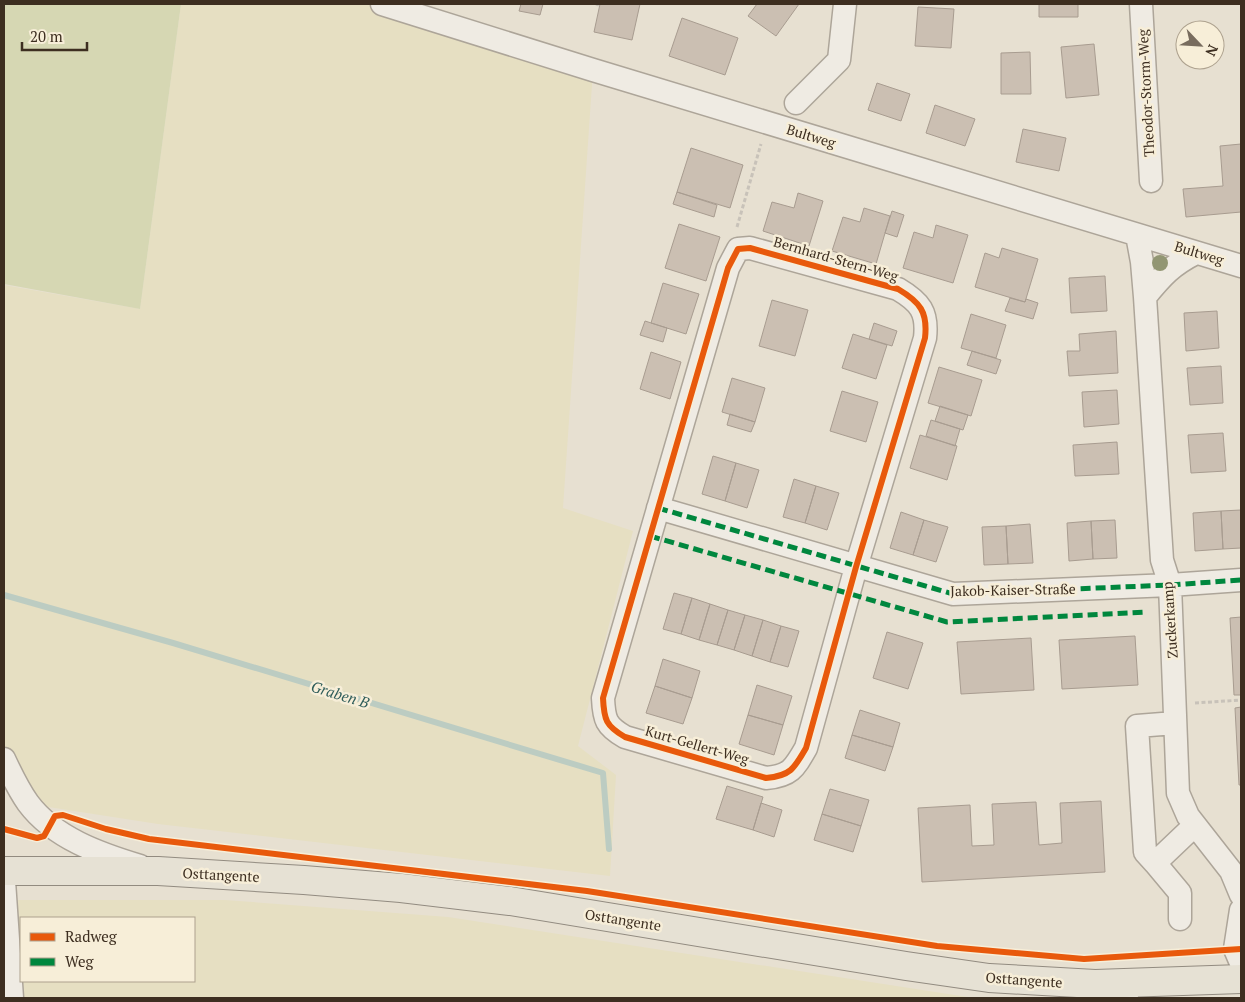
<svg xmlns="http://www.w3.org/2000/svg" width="1245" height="1002" font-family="'PT Serif',serif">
	<rect width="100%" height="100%" fill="#e7e0d1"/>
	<path fill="#e6dfc2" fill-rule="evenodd" d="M181 4H382L593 70 563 508 633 531 578 746 616 775 610 876 158 824 29 804 4 759V285L140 309Z
		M5 900H225L448 917 974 998H12ZM21 918H194V981H21Z"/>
	<path fill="#d6d7b3" d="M4 4H181L140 309 4 284Z"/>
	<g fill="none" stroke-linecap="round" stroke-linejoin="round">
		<path stroke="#bcccc2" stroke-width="6" d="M4 595 173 643 603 773 609 849"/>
	</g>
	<path fill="#cbbfb2" stroke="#a89c90" d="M521 4H543L540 15 519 11Z
		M600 4H640L632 40 594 32Z
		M757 4H799L776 36 748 16Z
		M1039 4H1078V17H1039Z
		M918 7 954 9 951 48 915 46Z
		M682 18 738 38 725 75 669 56Z
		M1094 44 1099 95 1066 98 1061 47Z
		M1030 52 1031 94H1001V53Z
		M877 83 910 94 901 121 868 110Z
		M935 105 975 119 965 146 926 133Z
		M1023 129 1066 138 1059 171 1016 162Z
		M1241 144V212L1186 217 1183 189 1223 186 1220 146Z
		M691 148 743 165 730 208 677 192Z
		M677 192 717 205 714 217 673 204Z
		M798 193 823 201 809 246 763 231 772 202 794 208Z
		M864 208 890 216 876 264 832 251 843 217 860 222Z
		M892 211 904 215 897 237 885 233Z
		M679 224 720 237 706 281 665 268Z
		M936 225 968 235 953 283 903 268 914 232 933 238Z
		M1002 248 1038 259 1025 302 975 287 985 253 999 258Z
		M1105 276 1107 311 1071 313 1069 278Z
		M663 283 699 294 686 334 651 323Z
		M1010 298 1025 302 1026 299 1038 303 1033 319 1005 311Z
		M772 300 808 310 795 356 759 346Z
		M1217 311 1219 348 1186 351 1184 313Z
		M971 314 1006 325 996 358 961 348Z
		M645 321 667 328 663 342 640 335Z
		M874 323 897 331 892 346 869 339Z
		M1116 331 1118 373 1069 376 1067 351H1080L1079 334Z
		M853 334 887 345 876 379 842 368Z
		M972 351 1001 360 996 374 967 365Z
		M651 352 681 362 670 399 640 389Z
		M1221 366 1223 403 1190 405 1187 368Z
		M939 367 982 380 971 416 928 403Z
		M732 378 765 388 755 422 722 412Z
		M1117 390 1119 424 1084 427 1082 392Z
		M842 391 878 402 866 442 830 431Z
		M940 406 968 415 963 430 935 421Z
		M730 414 755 422 751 432 727 425Z
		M931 420 960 429 955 446 926 436Z
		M1223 433 1226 471 1191 473 1188 435Z
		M920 435 957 446 947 480 910 468Z
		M1117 442 1119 474 1075 476 1073 445Z
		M713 456 736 463 725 501 702 494Z
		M736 463 759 470 747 508 725 501Z
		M794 479 816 486 805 523 783 517Z
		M816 486 839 493 827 530 805 523Z
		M1241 510V548L1223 549 1221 511Z
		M1221 511 1223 549 1195 551 1193 513Z
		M901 512 924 520 913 555 890 548Z
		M924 520 948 527 936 562 913 555Z
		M1115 520 1117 558 1093 559 1091 521Z
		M1091 521 1093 559 1069 561 1067 523Z
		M1030 524 1033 563 1008 564 1006 526Z
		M1006 526 1008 564 984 565 982 527Z
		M674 593 692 598 681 634 663 629Z
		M692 598 710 604 699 640 681 634Z
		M710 604 728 610 717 645 699 640Z
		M728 610 745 615 734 650 717 645Z
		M745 615 763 620 752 656 734 650Z
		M1241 617V695H1234L1230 618Z
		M763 620 781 626 770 662 752 656Z
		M781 626 799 631 788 667 770 662Z
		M887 632 923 643 908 689 873 678Z
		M1135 636 1138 685 1062 689 1059 640Z
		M1031 638 1034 690 961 694 957 642Z
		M663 659 700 671 692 698 655 686Z
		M757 685 792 696 783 725 748 715Z
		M655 686 692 698 683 724 646 713Z
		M1241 707V785H1239L1235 708Z
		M860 710 900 723 893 747 852 735Z
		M748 715 783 725 774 755 739 744Z
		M852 735 893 747 885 771 845 758Z
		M727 786 763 797 753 830 716 819Z
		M830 789 869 800 861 826 822 814Z
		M1101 801 1105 872 922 882 918 808 970 805 972 846 994 845 992 804 1036 802 1039 845 1062 843 1060 803Z
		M761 803 782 810 774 837 753 830Z
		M822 814 861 826 853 852 814 840Z"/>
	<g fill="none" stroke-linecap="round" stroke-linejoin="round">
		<g stroke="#ada599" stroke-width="25">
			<path id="minor" d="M382 4 593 70 1241 266
				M1141 4 1151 181
				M796 103 839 60 845 4
				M1137 235 1142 262 1145 297 1162 560 1170 585 1178 793 1188 816 1231 871 1241 895
				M750 248 898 289C920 302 928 312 925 338L856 567 806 748C794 769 790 776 766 778L625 737C606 726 604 720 603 698L728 268 738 249Z
				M1145 297C1162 276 1172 265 1196 253
				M658 508 953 594 1170 585 1241 580
				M1175 723 1137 726 1145 852 1155 863 1195 825
				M4 759C11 774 18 789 28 803 54 838 100 854 140 866
				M1155 863 1180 893V919
				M4 881 12 998
				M1241 910 1235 949 1241 963
				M1096 985 1127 998"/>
		</g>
		<g stroke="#928b80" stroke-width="30">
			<path id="major" d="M4 871H158L304 880 401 888 510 901 906 966 989 978 1095 984 1241 979"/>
		</g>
		<path stroke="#c8c2b9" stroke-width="3" stroke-dasharray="4 2.5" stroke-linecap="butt" d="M596 4 599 5
			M737 227 761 144
			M1195 703 1241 700"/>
		<use href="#minor" stroke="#efebe3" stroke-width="22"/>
		<use href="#major" stroke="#e6e1d4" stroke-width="28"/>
		<path stroke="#00873e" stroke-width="5" stroke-dasharray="10 5" stroke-linecap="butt" d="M658 508 953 594 1170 585 1241 580
			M650 536 947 622 1147 612"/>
		<g stroke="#f7eed8" stroke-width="9">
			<path id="cycleway" d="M750 248 898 289C920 302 928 312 925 338L856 567 806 748C794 769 790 776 766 778L625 737C606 726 604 720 603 698L728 268 738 249Z
				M4 829 37 838 44 836 55 816 63 815 106 829 149 839 587 891 937 946 1084 959 1241 949"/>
		</g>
		<use href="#cycleway" stroke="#e8590c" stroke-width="6"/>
	</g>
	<circle fill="#929673" cx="1160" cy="263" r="8"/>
	<g text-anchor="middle" stroke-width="5" stroke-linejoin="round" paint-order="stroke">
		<g font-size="14" fill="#3d2e20" stroke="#f7eed8">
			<text transform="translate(1146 93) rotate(-93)" y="5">Theodor-Storm-Weg</text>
			<text transform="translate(811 136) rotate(17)" y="5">Bultweg</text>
			<text transform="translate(1199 253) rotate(17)" y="5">Bultweg</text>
			<text transform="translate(836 259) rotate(16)" y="5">Bernhard-Stern-Weg</text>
			<text transform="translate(1013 590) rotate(-1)" y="5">Jakob-Kaiser-Straße</text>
			<text transform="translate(1170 620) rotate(-94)" y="5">Zuckerkamp</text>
			<text transform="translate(697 745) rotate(16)" y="5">Kurt-Gellert-Weg</text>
			<text transform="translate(221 875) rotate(3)" y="5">Osttangente</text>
			<text transform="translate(623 920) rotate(9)" y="5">Osttangente</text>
			<text transform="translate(1024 980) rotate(4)" y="5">Osttangente</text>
		</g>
		<g font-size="15" font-style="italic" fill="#2f5d5a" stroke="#f7eed8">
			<text transform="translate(340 695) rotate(17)" y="5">Graben B</text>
		</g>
	</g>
	<rect width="1245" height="1002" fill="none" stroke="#3d2e20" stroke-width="10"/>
	<rect x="20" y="917" width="175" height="65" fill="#f7eed8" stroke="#ada18e"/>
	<rect x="30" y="933" width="25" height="8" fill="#e8590c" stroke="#ada18e"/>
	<text x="65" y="942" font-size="15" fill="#3d2e20">Radweg</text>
	<rect x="30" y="958" width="25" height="8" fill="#00873e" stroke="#ada18e"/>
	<text x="65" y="967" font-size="15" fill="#3d2e20">Weg</text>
	<g transform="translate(1200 45) rotate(115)"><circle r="24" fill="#f7eed8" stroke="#ada18e"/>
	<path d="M0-4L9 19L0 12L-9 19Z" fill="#786c5e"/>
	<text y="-8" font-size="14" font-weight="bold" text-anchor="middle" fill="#3d2e20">N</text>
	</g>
	<path d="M22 42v8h65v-8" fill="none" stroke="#3d2e20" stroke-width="2.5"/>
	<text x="30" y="42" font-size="15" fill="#3d2e20" stroke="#f7eed8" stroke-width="4" paint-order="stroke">20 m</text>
</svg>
